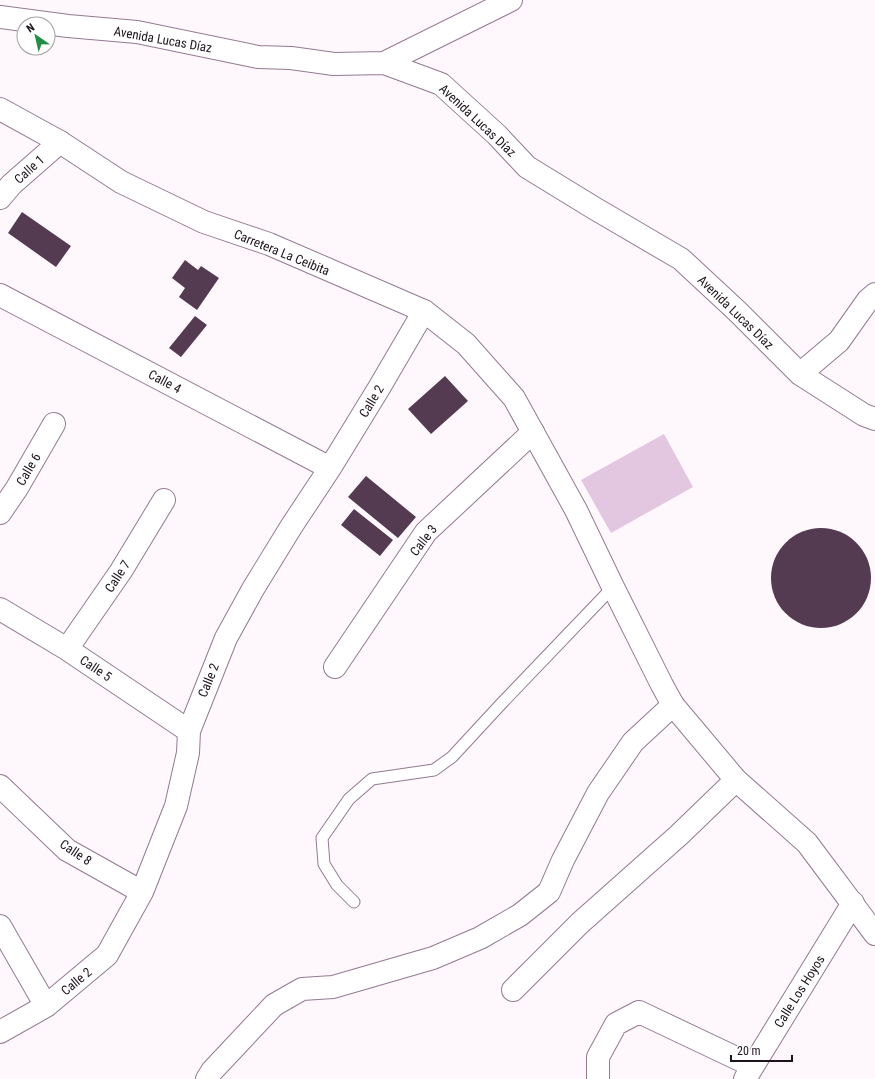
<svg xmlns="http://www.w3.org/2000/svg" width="875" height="1079" font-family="'Roboto Condensed',sans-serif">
	<rect width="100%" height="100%" fill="#fef8fd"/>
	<path fill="#e3c6df" d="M664 434 693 487 611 533 581 480Z"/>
	<path fill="#543b52" d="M22 212 71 246 56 267 8 233Z
		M185 260 198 270 201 266 219 278 197 310 179 297 185 288 172 278Z
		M195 316 207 325 181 357 169 348Z
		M445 376 468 401 431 434 408 409Z
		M366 476 416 517 398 538 348 497Z
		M354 509 393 540 380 556 341 525Z
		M771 578a50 50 0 1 1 100 0a50 50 0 1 1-100 0Z"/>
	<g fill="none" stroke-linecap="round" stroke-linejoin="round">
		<g stroke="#937a91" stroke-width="13">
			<path id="lane" d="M354 902 337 885 324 864 322 838 349 799 372 779 434 770 452 757 501 704 613 587"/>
		</g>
		<g stroke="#937a91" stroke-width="24">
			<path id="street" d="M0 17 68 26 137 32 258 57 291 58 334 64 384 63 441 84 497 135 527 167 594 208 681 259 737 311 800 374 864 415 875 419
				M384 63 511 0
				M0 198 12 184 60 142
				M0 295 330 468
				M800 374 839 341 868 300 875 294
				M0 513 17 488 54 424
				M0 609 67 649 189 731
				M67 649 121 571 164 500
				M335 667 426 532 533 432
				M0 786 67 850 142 892
				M0 926 46 1006
				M513 990 580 923 679 835 736 780
				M0 1032 46 1006 107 955 142 892 176 806 188 753 189 731 226 638 253 589 291 527 330 468 379 388 424 311
				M207 1079 212 1071 274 1005 302 989 333 987 433 958 480 938 520 915 549 892 563 860 598 793 633 742 673 705
				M598 1079V1057L616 1024 639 1012 753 1066
				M745 1079 853 903"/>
		</g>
		<g stroke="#937a91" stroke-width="24">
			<path id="secondary" d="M0 109 60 142 121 182 204 222 269 244 424 311 466 344 514 398 576 510 613 587 662 685 673 705 736 780 807 843 875 934"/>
		</g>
		<use href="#lane" stroke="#fff" stroke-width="11"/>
		<use href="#street" stroke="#fff" stroke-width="22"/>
		<use href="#secondary" stroke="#fff" stroke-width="22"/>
	</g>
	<g text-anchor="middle" stroke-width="4" stroke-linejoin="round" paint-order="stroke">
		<g font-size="13" fill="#1c131b" stroke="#fff">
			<text transform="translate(163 39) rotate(10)" y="5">Avenida Lucas Díaz</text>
			<text transform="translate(478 120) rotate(43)" y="5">Avenida Lucas Díaz</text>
			<text transform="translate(29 169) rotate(-42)" y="5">Calle 1</text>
			<text transform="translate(282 252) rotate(22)" y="5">Carretera La Ceibita</text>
			<text transform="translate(736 312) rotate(44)" y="5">Avenida Lucas Díaz</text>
			<text transform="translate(165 381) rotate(28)" y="5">Calle 4</text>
			<text transform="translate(371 401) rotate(-59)" y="5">Calle 2</text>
			<text transform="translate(28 469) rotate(-60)" y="5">Calle 6</text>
			<text transform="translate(423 540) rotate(-52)" y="5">Calle 3</text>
			<text transform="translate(117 576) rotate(-57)" y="5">Calle 7</text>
			<text transform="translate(96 668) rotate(34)" y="5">Calle 5</text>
			<text transform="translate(208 680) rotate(-68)" y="5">Calle 2</text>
			<text transform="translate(76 852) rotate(34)" y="5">Calle 8</text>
			<text transform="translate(76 981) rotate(-40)" y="5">Calle 2</text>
			<text transform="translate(799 991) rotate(-58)" y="5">Calle Los Hoyos</text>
		</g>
	</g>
	<g transform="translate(36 36) rotate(326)"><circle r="19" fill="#ffffff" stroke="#a4a1a4"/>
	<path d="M0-3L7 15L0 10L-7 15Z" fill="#228e45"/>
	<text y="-6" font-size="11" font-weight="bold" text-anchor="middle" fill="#1c131b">N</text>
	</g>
	<path d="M731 1055v6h61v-6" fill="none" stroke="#1c131b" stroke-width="2"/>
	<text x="737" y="1055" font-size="12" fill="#1c131b" stroke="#ffffff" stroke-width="3" paint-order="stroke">20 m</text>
</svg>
